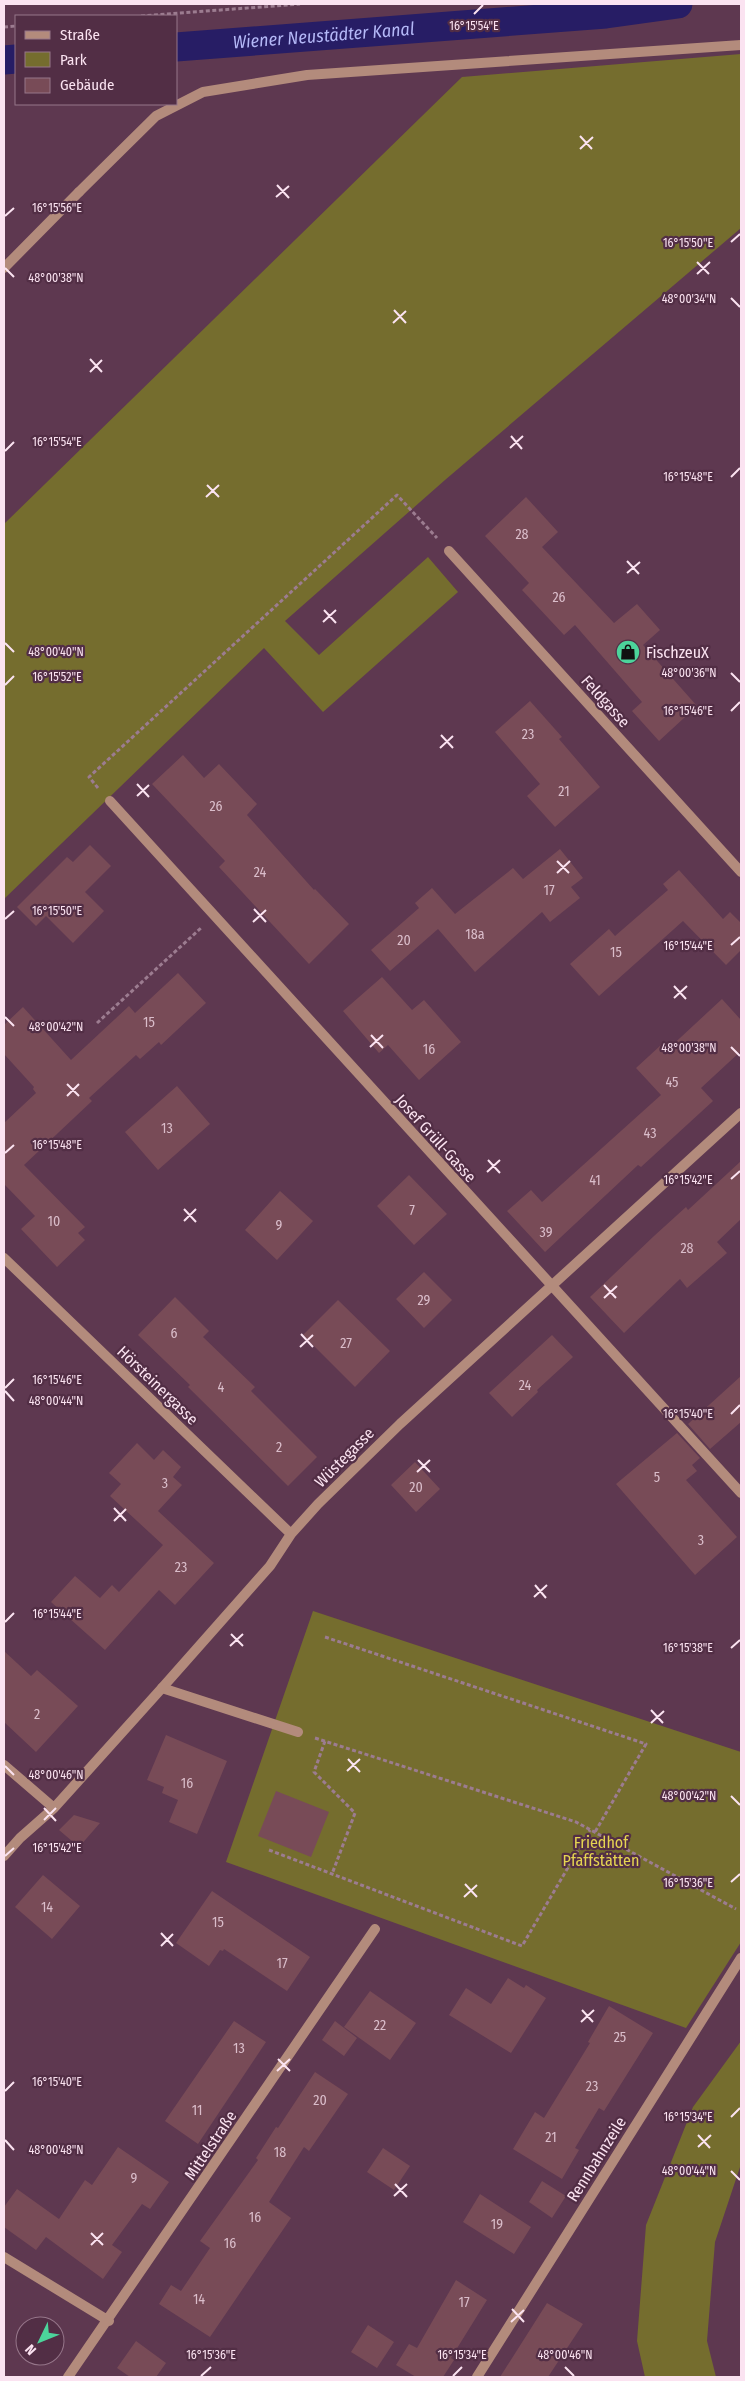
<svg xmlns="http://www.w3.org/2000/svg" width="745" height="2381" font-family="'Fira Sans Condensed',sans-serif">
	<rect width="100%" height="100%" fill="#5e3850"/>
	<path fill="#756d2e" d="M741 54V228L445 480 285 621 319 655 428 557 458 592 323 712 264 648 4 899V524L462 77Z
		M313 1611 741 1752V1942L686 2028 226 1862Z
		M741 2041V2164L715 2242 707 2341 716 2377H645L637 2341 646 2225 693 2107Z"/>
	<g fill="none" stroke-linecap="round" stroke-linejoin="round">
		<g stroke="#271d65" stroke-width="29">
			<path id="s1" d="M176 47 606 14 678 4"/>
			<path d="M4 60 16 59"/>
		</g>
	</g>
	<path fill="#784b57" d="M526 497 558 532 542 547 614 623 637 604 660 630 643 645 697 706 659 741 632 711 642 702 575 625 564 635 522 590 529 583 485 536Z
		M530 701 562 737 559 739 600 787 555 827 527 796 540 784 495 732Z
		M183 755 204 778 219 764 257 804 247 815 314 890 315 889 349 924 309 964 219 867 225 861 152 784Z
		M90 845 111 866 85 892 104 911 73 943 46 916 36 926 17 907 67 857 73 862Z
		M560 849 583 878 571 887 580 898 550 922 542 912 475 972 438 929 390 971 371 950 419 908 415 903 432 888 455 914 513 868 523 879Z
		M679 870 723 919 730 912 741 923V950L726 965 683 921 599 996 570 964 609 929 615 936 668 890 663 884Z
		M178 973 206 1003 161 1045 159 1042 140 1059 136 1055 89 1098 92 1101 24 1165 85 1227 78 1233 85 1240 57 1267 21 1229 35 1216 4 1184V1123L36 1093 33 1089 34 1087 4 1054V1025L23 1007 71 1060 129 1006 135 1013Z
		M382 977 412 1010 424 1000 461 1042 419 1080 388 1045 379 1053 343 1011Z
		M722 999 741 1020V1051L701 1088 713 1101 641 1167 638 1165 545 1252 507 1211 531 1190 542 1202 661 1095 636 1068 661 1045 666 1051Z
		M177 1086 210 1124 158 1170 125 1132Z
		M741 1161V1219L717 1242 727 1253 687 1288 680 1279 624 1333 590 1297 654 1236 686 1207 688 1210Z
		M409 1175 447 1214 414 1245 377 1206Z
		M280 1191 313 1221 277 1260 245 1230Z
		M424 1272 452 1300 424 1328 396 1299Z
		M175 1297 209 1331 203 1337 255 1387 251 1391 317 1457 288 1486 188 1387 190 1385 138 1335Z
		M338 1300 390 1351 355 1387 303 1335Z
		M552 1335 573 1357 537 1390 538 1392 512 1417 489 1393Z
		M741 1376V1422L710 1449 688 1424Z
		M677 1433 700 1458 692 1465 697 1471 686 1480 737 1537 695 1575 616 1484Z
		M137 1443 154 1460 163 1450 181 1467 173 1477 182 1485 158 1511 214 1563 175 1605 159 1590 105 1650 51 1602 75 1576 100 1598 112 1585 119 1592 163 1545 110 1496 121 1484 109 1473Z
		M415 1462 440 1489 416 1512 391 1485Z
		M4 1651 31 1676 37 1670 78 1706 36 1752 4 1722Z
		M166 1735 227 1761 197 1834 169 1822 178 1800 162 1793 164 1787 147 1780Z
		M276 1791 329 1812 311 1857 258 1836Z
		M74 1815 100 1823 79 1847 59 1830Z
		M43 1875 80 1906 52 1939 15 1907Z
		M212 1891 310 1957 287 1991 224 1949 223 1951 220 1950 209 1966 176 1943Z
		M508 1978 524 1988 526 1985 546 1998 511 2053 449 2015 466 1988 491 2004Z
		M370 1991 416 2023 390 2060 344 2027Z
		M609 2006 653 2033 604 2111 599 2108 575 2148 579 2150 562 2179 513 2149 535 2112 544 2118 590 2043 588 2042Z
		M234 2021 266 2042 198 2144 165 2121Z
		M335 2021 357 2038 344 2056 322 2040Z
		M315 2072 348 2094 309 2151 304 2147 269 2202 291 2218 210 2337 159 2304 171 2285 181 2291 210 2248 200 2241 258 2160 256 2158 276 2127 278 2128Z
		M118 2147 169 2182 150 2209 142 2204 112 2245 122 2252 103 2279 46 2237 36 2250 4 2227V2207L17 2189 59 2219 85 2180 92 2185Z
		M383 2148 410 2166 394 2190 367 2172Z
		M542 2181 566 2196 552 2218 529 2202Z
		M480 2194 531 2227 514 2254 463 2222Z
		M456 2280 487 2300 451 2358 454 2360 443 2377H416L396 2365 409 2344 417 2348Z
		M547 2303 583 2324 548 2377H500Z
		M368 2325 394 2342 377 2368 351 2352Z
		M136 2341 166 2363 156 2377H130L117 2368Z"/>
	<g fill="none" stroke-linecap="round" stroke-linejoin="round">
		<path stroke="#9c7c90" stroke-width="3" stroke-dasharray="4 2.5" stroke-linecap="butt" d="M141 16 300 4
			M4 27 16 26
			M98 788 89 777 397 495 437 538
			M97 1023 201 928
			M325 1637 646 1744 595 1832
			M315 1738 576 1822 736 1909
			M325 1741 314 1772 355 1813 332 1874
			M269 1850 522 1946 590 1830"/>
		<path stroke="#b38b7c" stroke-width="10" d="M79 192 156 116 203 92 307 75 741 45
			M162 1688 298 1732"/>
		<path stroke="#b38b7c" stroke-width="10" d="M4 268 79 192
			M449 551 741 872
			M110 801 741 1493
			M4 1258 291 1534
			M4 1765 54 1808
			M4 1856 20 1838 54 1808 162 1688 270 1566 291 1534 318 1504 400 1424 741 1113
			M4 2257 109 2321
			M68 2377 375 1929
			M477 2377 741 1958"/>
	</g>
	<path fill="none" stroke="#fbe3f1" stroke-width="2" d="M474 14 483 5M580 136 592 149M580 149 593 137M277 185 289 198M276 197 289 186M5 216 14 208M731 242 740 234M697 262 709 274M5 268 14 277M697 274 710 262M731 298 740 307M394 310 406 323M393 323 406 311M90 359 102 372M90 372 102 360M511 436 522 449M510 448 523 436M5 451 14 442M731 477 740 468M207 485 219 497M206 497 219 485M627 561 639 574M627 573 640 562M324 610 336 623M323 622 336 610M5 643 14 652M731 673 740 682M5 685 14 676M731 711 740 702M441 735 453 748M440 748 453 736M137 784 149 797M137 796 149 785M557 861 569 873M557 873 570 861M254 909 266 922M5 919 14 911M253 922 266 910M731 945 740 937M674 986 686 999M674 998 687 986M5 1017 14 1026M371 1035 383 1048M370 1047 383 1035M731 1047 740 1056M67 1084 79 1096M67 1096 79 1084M5 1153 14 1145M488 1160 500 1173M487 1172 500 1160M731 1179 740 1171M184 1209 196 1222M184 1221 196 1209M604 1285 616 1298M604 1298 617 1286M301 1334 313 1347M300 1347 313 1335M5 1388 14 1379M5 1391 14 1401M731 1414 740 1405M418 1460 430 1472M417 1472 430 1460M114 1508 126 1521M114 1521 126 1509M535 1585 546 1598M534 1597 547 1585M5 1622 14 1613M231 1634 243 1646M230 1646 243 1634M731 1648 740 1640M651 1710 663 1723M651 1723 664 1711M348 1759 360 1772M5 1766 14 1775M347 1771 360 1759M731 1796 740 1805M44 1808 56 1821M44 1820 56 1808M5 1856 14 1848M731 1882 740 1874M465 1884 477 1897M464 1897 477 1885M161 1933 173 1946M161 1946 173 1934M582 2010 593 2022M581 2022 594 2010M278 2059 290 2071M277 2071 290 2059M5 2091 14 2082M731 2117 740 2108M698 2135 710 2148M5 2140 14 2150M698 2147 711 2135M731 2171 740 2180M395 2184 407 2197M394 2196 407 2184M91 2233 103 2245M91 2245 103 2233M512 2309 524 2322M511 2322 524 2310M565 2367 574 2376M201 2376 211 2367M453 2376 462 2367"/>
	<defs>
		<g id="shop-disc" transform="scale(1.25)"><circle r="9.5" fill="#4cd49b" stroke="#522e45"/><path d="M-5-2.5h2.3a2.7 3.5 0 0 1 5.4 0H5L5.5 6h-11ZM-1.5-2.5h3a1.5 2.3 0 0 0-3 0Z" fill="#111"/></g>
	</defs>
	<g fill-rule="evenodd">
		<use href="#shop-disc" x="628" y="652"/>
	</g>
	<g text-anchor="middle" stroke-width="4.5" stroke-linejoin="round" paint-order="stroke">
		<g font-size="14" fill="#dabdca">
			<text x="522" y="539">28</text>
			<text x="559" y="602">26</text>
			<text x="528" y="739">23</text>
			<text x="564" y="796">21</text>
			<text x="216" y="811">26</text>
			<text x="260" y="877">24</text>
			<text x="549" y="895">17</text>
			<text x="475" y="939">18a</text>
			<text x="404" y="945">20</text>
			<text x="616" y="957">15</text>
			<text x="149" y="1027">15</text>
			<text x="429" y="1054">16</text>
			<text x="672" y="1087">45</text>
			<text x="167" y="1133">13</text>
			<text x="650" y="1138">43</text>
			<text x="595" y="1185">41</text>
			<text x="412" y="1215">7</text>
			<text x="54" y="1226">10</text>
			<text x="279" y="1230">9</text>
			<text x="546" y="1237">39</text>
			<text x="687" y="1253">28</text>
			<text x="424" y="1305">29</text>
			<text x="174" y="1338">6</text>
			<text x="346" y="1348">27</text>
			<text x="525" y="1390">24</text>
			<text x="221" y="1392">4</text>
			<text x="279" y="1452">2</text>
			<text x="657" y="1482">5</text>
			<text x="165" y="1488">3</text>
			<text x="416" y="1492">20</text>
			<text x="701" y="1545">3</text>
			<text x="181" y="1572">23</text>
			<text x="37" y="1719">2</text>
			<text x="187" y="1788">16</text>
			<text x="47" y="1912">14</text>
			<text x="218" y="1927">15</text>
			<text x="282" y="1968">17</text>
			<text x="380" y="2030">22</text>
			<text x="620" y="2042">25</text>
			<text x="239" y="2053">13</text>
			<text x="592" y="2091">23</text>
			<text x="320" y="2105">20</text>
			<text x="197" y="2115">11</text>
			<text x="551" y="2142">21</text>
			<text x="280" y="2157">18</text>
			<text x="134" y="2183">9</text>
			<text x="255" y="2222">16</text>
			<text x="497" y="2229">19</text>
			<text x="230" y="2248">16</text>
			<text x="199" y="2304">14</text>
			<text x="464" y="2307">17</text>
		</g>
		<g font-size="16" fill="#fbe3f1" stroke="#522e45" text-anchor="start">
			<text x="646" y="658">FischzeuX</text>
		</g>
		<g font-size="16" fill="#fbe3f1" stroke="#522e45">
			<text transform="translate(606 701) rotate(48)" y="6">Feldgasse</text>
			<text transform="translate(436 1138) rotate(48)" y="6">Josef Grüll-Gasse</text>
			<text transform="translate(158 1385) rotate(44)" y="6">Hörsteinergasse</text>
			<text transform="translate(344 1457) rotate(-45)" y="6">Wüstegasse</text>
			<text transform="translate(210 2145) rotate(-56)" y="6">Mittelstraße</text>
			<text transform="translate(596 2159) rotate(-58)" y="6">Rennbahnzeile</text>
		</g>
		<g font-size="16" fill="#e5d551" stroke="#522e45">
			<text x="601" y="1848">Friedhof<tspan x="601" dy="18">Pfaffstätten</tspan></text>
		</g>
		<g font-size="18" font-style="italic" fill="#b4b8f7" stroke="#522e45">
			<text dy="6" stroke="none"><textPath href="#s1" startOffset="148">Wiener Neustädter Kanal</textPath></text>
		</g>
	</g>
	<g font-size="12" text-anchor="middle" fill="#fbe3f1" stroke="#522e45" stroke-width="4.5" stroke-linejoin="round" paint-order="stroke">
		<text x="474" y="30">16°15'54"E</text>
		<text x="57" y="212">16°15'56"E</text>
		<text x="688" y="247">16°15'50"E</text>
		<text x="56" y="282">48°00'38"N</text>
		<text x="689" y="303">48°00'34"N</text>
		<text x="57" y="446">16°15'54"E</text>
		<text x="688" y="481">16°15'48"E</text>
		<text x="56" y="656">48°00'40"N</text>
		<text x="689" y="677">48°00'36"N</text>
		<text x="57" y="681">16°15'52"E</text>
		<text x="688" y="715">16°15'46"E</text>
		<text x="57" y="915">16°15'50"E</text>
		<text x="688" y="950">16°15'44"E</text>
		<text x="56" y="1031">48°00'42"N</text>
		<text x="689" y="1052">48°00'38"N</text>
		<text x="57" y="1149">16°15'48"E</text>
		<text x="688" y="1184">16°15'42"E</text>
		<text x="57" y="1384">16°15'46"E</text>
		<text x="56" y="1405">48°00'44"N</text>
		<text x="688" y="1418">16°15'40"E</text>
		<text x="57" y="1618">16°15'44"E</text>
		<text x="688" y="1652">16°15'38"E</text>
		<text x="56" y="1779">48°00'46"N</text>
		<text x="689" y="1800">48°00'42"N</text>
		<text x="57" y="1852">16°15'42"E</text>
		<text x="688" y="1887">16°15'36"E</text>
		<text x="57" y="2086">16°15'40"E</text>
		<text x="688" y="2121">16°15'34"E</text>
		<text x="56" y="2154">48°00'48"N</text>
		<text x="689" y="2175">48°00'44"N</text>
		<text x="565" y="2359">48°00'46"N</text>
		<text x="211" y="2359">16°15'36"E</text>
		<text x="462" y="2359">16°15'34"E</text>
	</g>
	<rect width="745" height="2381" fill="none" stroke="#fbe3f1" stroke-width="10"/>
	<rect x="15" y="15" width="162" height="90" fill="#522e45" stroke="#96768a"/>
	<rect x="25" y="31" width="25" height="8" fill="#b38b7c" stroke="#96768a"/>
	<text x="60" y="40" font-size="15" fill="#fbe3f1">Straße</text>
	<rect x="25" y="52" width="25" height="15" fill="#756d2e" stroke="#96768a"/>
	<text x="60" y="65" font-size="15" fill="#fbe3f1">Park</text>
	<rect x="25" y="78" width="25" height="15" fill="#784b57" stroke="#96768a"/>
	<text x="60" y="90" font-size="15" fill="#fbe3f1">Gebäude</text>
	<g transform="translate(40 2341) rotate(227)"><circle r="24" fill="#522e45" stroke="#96768a"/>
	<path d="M0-4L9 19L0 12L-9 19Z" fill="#4cd49b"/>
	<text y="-8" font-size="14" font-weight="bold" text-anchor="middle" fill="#fbe3f1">N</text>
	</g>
</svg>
